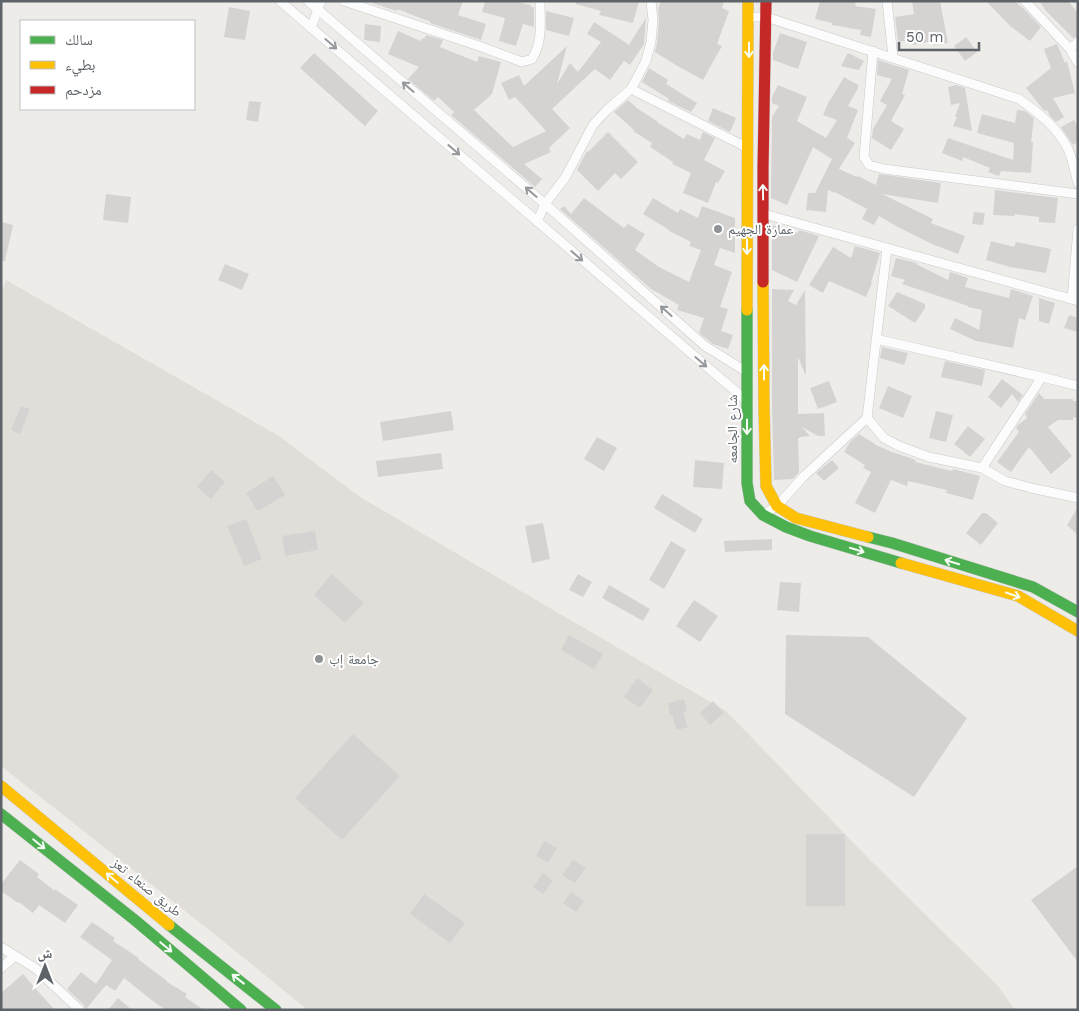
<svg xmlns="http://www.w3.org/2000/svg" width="1079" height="1011" font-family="'Work Sans','Noto Naskh Arabic',sans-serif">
	<rect width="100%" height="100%" fill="#eeece9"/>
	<path fill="#e1ded9" d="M6 280 279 436 360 497 726 711 871 861 998 986 1015 1010H308L213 933 1 766V293Z"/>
	<path fill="#d5d3d2" d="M372 1H463L458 15 486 24 481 40 430 23 431 22 397 9V11L372 3Z
		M485 1H512L531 5V7H534V27L523 24 516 46 499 41 505 18 482 12Z
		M576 1H639L633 23 599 15 601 11 576 4Z
		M661 1H724L722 8 729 11 717 44 722 46 703 80 674 64 655 52 657 43 659 21 658 9Z
		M820 1H856L855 6 876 9 871 37 860 35 861 30 832 25V23L815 19Z
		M912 1H940L948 43 934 45 933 41 913 45 912 40 898 42 895 17 914 14Z
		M986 1H1014L1023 8 1041 27 1030 41 1010 26Z
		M1039 1H1068L1078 13V36L1073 38 1046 11Z
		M229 7 250 11 245 40 224 37Z
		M546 11 574 18 569 36 546 30Z
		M646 18 644 44 630 65 624 61 610 80 595 69 552 109 570 128 549 148 551 152 524 164 542 179 535 187 451 115 454 112 438 97 434 101 408 79 419 67 388 54 398 31 421 41 422 38 424 39 426 35 443 40 440 47 477 62 479 56 501 62 492 94 474 110 513 147 546 131 515 97 509 100 501 83 519 75 524 86 567 46 557 84 570 63 578 72 601 42 587 34 594 22 628 44V46Z
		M365 24 381 26 380 42 364 40Z
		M780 33 807 42 798 69 773 60V53Z
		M966 37 977 52 965 61 954 46Z
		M1057 44 1065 63 1067 61 1075 93 1053 98 1064 117 1056 122 1050 116 1047 110 1045 111 1041 107 1026 88 1051 68 1044 49Z
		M314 53 378 111 365 126 300 68Z
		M848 53 864 61 859 70 841 66Z
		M878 60 909 70 902 94 905 95 891 121 904 129 891 150 872 138 873 129 887 105 880 101 892 79 877 75Z
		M649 68 668 80 666 84 697 103 691 112 668 101 669 99 642 82Z
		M844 77 858 85V88L848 106 858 110 847 138 855 143 839 169 857 177 858 176 876 185 879 174 941 183 938 203 882 194 933 219 931 223 965 236 958 254 932 244 898 227 879 216 874 225 862 219 867 209 835 192V193L828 190 826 212 806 210 808 193H815L832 159 813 147 787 205 771 198 772 117 779 106 772 103V97L778 85 807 97 797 121 826 138 837 120 823 115 830 99H831Z
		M956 85 965 88 972 131 953 126 957 117H955L960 103 951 105 948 87Z
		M628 100 638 109 657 121V122L684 139 687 134 700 140 703 132 715 138 704 160 725 171 718 183 716 182 708 203 683 193 691 173 672 164 673 162 650 147 652 143 633 131 634 130 614 112Z
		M249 101 261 102 258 122 246 120Z
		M713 108 736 118 730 132 708 121Z
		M1017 110 1025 111 1034 118 1031 142H1033L1031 173 1001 171 999 176 988 172 990 168 963 157 962 161 942 153 948 138 1013 160 1014 143 977 133 982 114 1015 123Z
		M1074 120 1078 127V142L1073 145 1061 127Z
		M608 132 638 162 621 179 615 173 598 191 577 170 587 151 588 152Z
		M995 190 1058 198 1055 223 1039 222V217L1015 214 1014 216 993 215Z
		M106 194 131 197 128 223 103 220Z
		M584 198 624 228 628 224 645 234 635 250 659 267 689 282 701 250 689 246 691 242 669 231V230L643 214 653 198 678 213 680 209 698 218 702 206 735 218V253L720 248 714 265 732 272 720 307 728 309 721 331 733 335 728 349 713 344 699 333 704 318 677 310 679 305 651 289 560 209 564 206 571 214Z
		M974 212 985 213 983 225 972 224Z
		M1 222 13 225 5 261H1Z
		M772 225 798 233 799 230 819 236 797 282 772 270Z
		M991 241 1014 247 1016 242 1051 249 1046 273 1010 267 986 260Z
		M855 246 880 253 871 283H872L866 297 829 281 823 293 809 285 833 247 851 258Z
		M896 258 917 263 916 264 948 280 950 272 968 278 965 287 1009 298 1011 289 1033 296 1025 320 1019 318 1013 348 976 341 950 329 955 318 979 330 982 310 968 307V306L902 284 905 280 891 276Z
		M225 264 249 274 242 290 218 280Z
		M772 289 794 290 788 301 796 305 805 290 806 374H805L798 357V414L824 413 825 436H818L802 427 810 436 800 437V438H798L799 472 793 479 774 480 772 407Z
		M897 292 925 304V308L915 323 888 306Z
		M1039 298 1055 303 1049 324 1039 321Z
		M1069 315 1078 318V332L1064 328Z
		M882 347 908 353 904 365 880 358Z
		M945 361 985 370 982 386 941 377Z
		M1002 379 1023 395 1018 402 1012 394 1001 408 988 397Z
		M829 381 837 402 818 409 810 388Z
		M888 386 912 396 903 418 879 408Z
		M1039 393 1044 399H1073V401H1078V418L1073 417V420H1058L1048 427 1072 456 1051 474 1029 447 1011 472 997 462 1019 432 1016 428 1019 424 1027 418 1025 414Z
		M21 406 30 409 20 434 11 430Z
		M451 411 454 430 383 441 380 422Z
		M936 411 953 415 946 442 929 438Z
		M968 426 985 439 970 457 954 444Z
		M859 434 878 446 892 452 916 460 915 462 952 471 953 469 980 476 973 500 946 493 947 490 908 481 907 486 891 480 875 513 855 503 871 472 863 468 865 465 844 452 850 442Z
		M597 437 617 448 604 471 584 459Z
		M441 453 443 469 378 477 376 461Z
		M695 460 724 463 722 489 693 487Z
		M832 460 839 468 824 481 816 473Z
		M211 470 225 482 211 499 197 487Z
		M273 476 285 495 260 510H257L246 493Z
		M662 494 703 519 695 533 654 508Z
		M1078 507V535L1067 525Z
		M982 513H986L998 523 981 545 966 533Z
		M246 519 262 559 244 566 227 526Z
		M543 523 550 559 532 563 525 526Z
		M315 531 318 550 285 556 282 536Z
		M772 539V550L725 552 724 541Z
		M671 541 686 550 664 589 649 580Z
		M332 574 364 603 345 623 314 595Z
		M578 574 592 582 583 597 569 590Z
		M780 582 801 583 799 612 777 610Z
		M609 585 650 609 643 621 602 598Z
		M694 600 718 616 700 642 676 626Z
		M569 635 603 654 594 669 561 650Z
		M786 635 868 637 967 718 914 797 785 714Z
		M637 678 653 690 640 708 624 697Z
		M684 699 687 711 683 712 688 727 677 730 672 715H670L668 703Z
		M713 701 724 713 710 725 700 713Z
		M353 734 400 776 342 840 295 798Z
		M806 834H845V906H806Z
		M544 841 557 848 548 863 536 856Z
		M20 860 39 874 37 877 55 891V889L78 905 65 923 39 905 33 913 19 902 18 903 1 891V884Z
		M573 860 586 868 575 883 562 875Z
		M1078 866V962L1031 900Z
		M543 873 553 881 543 894 533 887Z
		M571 892 584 901 576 912 563 903Z
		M424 894 465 923 450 943 410 914Z
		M92 922 115 938 113 941 139 958 138 959 167 981V982L187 994 185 997 204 1010H167L158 1005 124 978 115 991 106 985 86 1009 84 1005 67 989 81 972 96 984 112 960 80 937Z
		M23 974 43 997 55 1010H1V993Z
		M118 998 132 1010H108Z"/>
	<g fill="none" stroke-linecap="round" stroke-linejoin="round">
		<g stroke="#cac9ca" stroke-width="10">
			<path id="street" d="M280 1 747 401
				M308 1 545 204 705 346 747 372
				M344 1 479 46 522 62 532 59C543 42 540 21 540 1
				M887 1 893 57
				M1025 1 1070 49 1078 63
				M749 17H766L1019 99C1039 113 1057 127 1068 149 1073 160 1075 173 1078 183
				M311 28 321 1
				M1070 49 1078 42
				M873 51 864 157 869 165 884 169 1078 194
				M631 89 748 148
				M764 214 1078 301
				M537 222 545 204 565 178 593 125 606 111 631 89 646 61 651 42 653 20 651 1
				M1072 299 1078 229
				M876 339 1042 377 1078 386
				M867 418 884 438 899 446 929 457 982 468 1005 481 1031 488 1078 498
				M982 468 1042 377
				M763 515 777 506 803 477 867 418 887 248
				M1 947 35 968 80 1010
				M1 968 15 956"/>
		</g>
		<g stroke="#cacbcb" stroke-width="12">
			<path id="fast" d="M747 310V483L750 501 763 515 786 527 810 536 901 563
				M868 537 892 543 1033 587 1078 612
				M1 814 136 921 241 1010
				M169 925 276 1010"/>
		</g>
		<g stroke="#cacbcb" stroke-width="12">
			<path id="slow" d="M763 282 764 407 766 486 777 506 796 518 868 537
				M747 310 748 1
				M901 563 1018 596 1078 631
				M1 786 169 925"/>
		</g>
		<g stroke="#cacbcb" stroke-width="12">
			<path id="jam" d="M763 282V168L766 1"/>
		</g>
		<use href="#street" stroke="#fcfcfc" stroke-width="9"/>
		<use href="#fast" stroke="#4caf50" stroke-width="11"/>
		<use href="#slow" stroke="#ffc107" stroke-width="11"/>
		<use href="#jam" stroke="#c62828" stroke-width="11"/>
	</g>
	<defs><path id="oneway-shaft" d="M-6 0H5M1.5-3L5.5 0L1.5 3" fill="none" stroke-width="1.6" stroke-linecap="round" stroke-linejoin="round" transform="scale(1.25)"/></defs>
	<g stroke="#95999c">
		<use href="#oneway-shaft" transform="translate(331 44) rotate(41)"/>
		<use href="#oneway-shaft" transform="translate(408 87) rotate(-139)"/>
		<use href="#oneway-shaft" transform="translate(454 150) rotate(41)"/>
		<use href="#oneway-shaft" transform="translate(531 192) rotate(-139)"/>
		<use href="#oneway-shaft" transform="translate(577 256) rotate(41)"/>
		<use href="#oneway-shaft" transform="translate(666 311) rotate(-138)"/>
		<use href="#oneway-shaft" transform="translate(701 362) rotate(41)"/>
	</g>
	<g stroke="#f6fbf6">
		<use href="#oneway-shaft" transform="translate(749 50) rotate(90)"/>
		<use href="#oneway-shaft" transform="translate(763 192) rotate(-91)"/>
		<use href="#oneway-shaft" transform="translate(747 247) rotate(90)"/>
		<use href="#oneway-shaft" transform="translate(764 372) rotate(-90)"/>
		<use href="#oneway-shaft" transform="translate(747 427) rotate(90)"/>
		<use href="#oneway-shaft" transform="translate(857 550) rotate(17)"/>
		<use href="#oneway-shaft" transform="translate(952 562) rotate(-163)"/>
		<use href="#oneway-shaft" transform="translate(1013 595) rotate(19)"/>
		<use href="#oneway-shaft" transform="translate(39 844) rotate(39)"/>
		<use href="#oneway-shaft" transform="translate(112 878) rotate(-140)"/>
		<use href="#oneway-shaft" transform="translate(166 947) rotate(40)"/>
		<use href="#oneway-shaft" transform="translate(238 979) rotate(-142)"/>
	</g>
	<g fill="#909395" stroke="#fff" stroke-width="2">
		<circle cx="718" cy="229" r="5"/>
		<circle cx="319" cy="659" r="5"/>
	</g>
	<g text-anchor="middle" stroke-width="4" stroke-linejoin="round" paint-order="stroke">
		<g font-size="14" fill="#5d6368" stroke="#fff" text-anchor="start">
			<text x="728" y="234">عمارة الجهيم</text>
			<text x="329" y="664">جامعة إب</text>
		</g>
		<g font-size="14" fill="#5d6368" stroke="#fff">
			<text transform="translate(732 429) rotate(-90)" y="5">شارع الجامعه</text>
			<text transform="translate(147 887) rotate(39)" y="5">طريق صنعاء تعز</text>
		</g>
	</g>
	<rect width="1079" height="1011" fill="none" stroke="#5d6368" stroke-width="5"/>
	<rect x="20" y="20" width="175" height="90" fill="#ffffff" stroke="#bec1c3"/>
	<rect x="30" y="36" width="25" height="8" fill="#4caf50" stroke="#bec1c3"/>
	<text x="65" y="45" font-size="15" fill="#5d6368">سالك</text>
	<rect x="30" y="61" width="25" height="8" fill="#ffc107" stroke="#bec1c3"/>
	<text x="65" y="70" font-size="15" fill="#5d6368">بطيء</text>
	<rect x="30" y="86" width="25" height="8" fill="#c62828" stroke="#bec1c3"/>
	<text x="65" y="95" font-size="15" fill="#5d6368">مزدحم</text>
	<g transform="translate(45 966)" stroke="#ffffff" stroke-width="4" paint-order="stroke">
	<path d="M0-4L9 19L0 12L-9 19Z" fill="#5d6368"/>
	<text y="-8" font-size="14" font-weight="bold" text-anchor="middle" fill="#5d6368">ش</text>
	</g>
	<path d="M899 42v8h80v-8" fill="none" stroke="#5d6368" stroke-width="2.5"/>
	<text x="906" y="42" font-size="15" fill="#5d6368" stroke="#ffffff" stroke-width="4" paint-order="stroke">50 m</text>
</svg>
